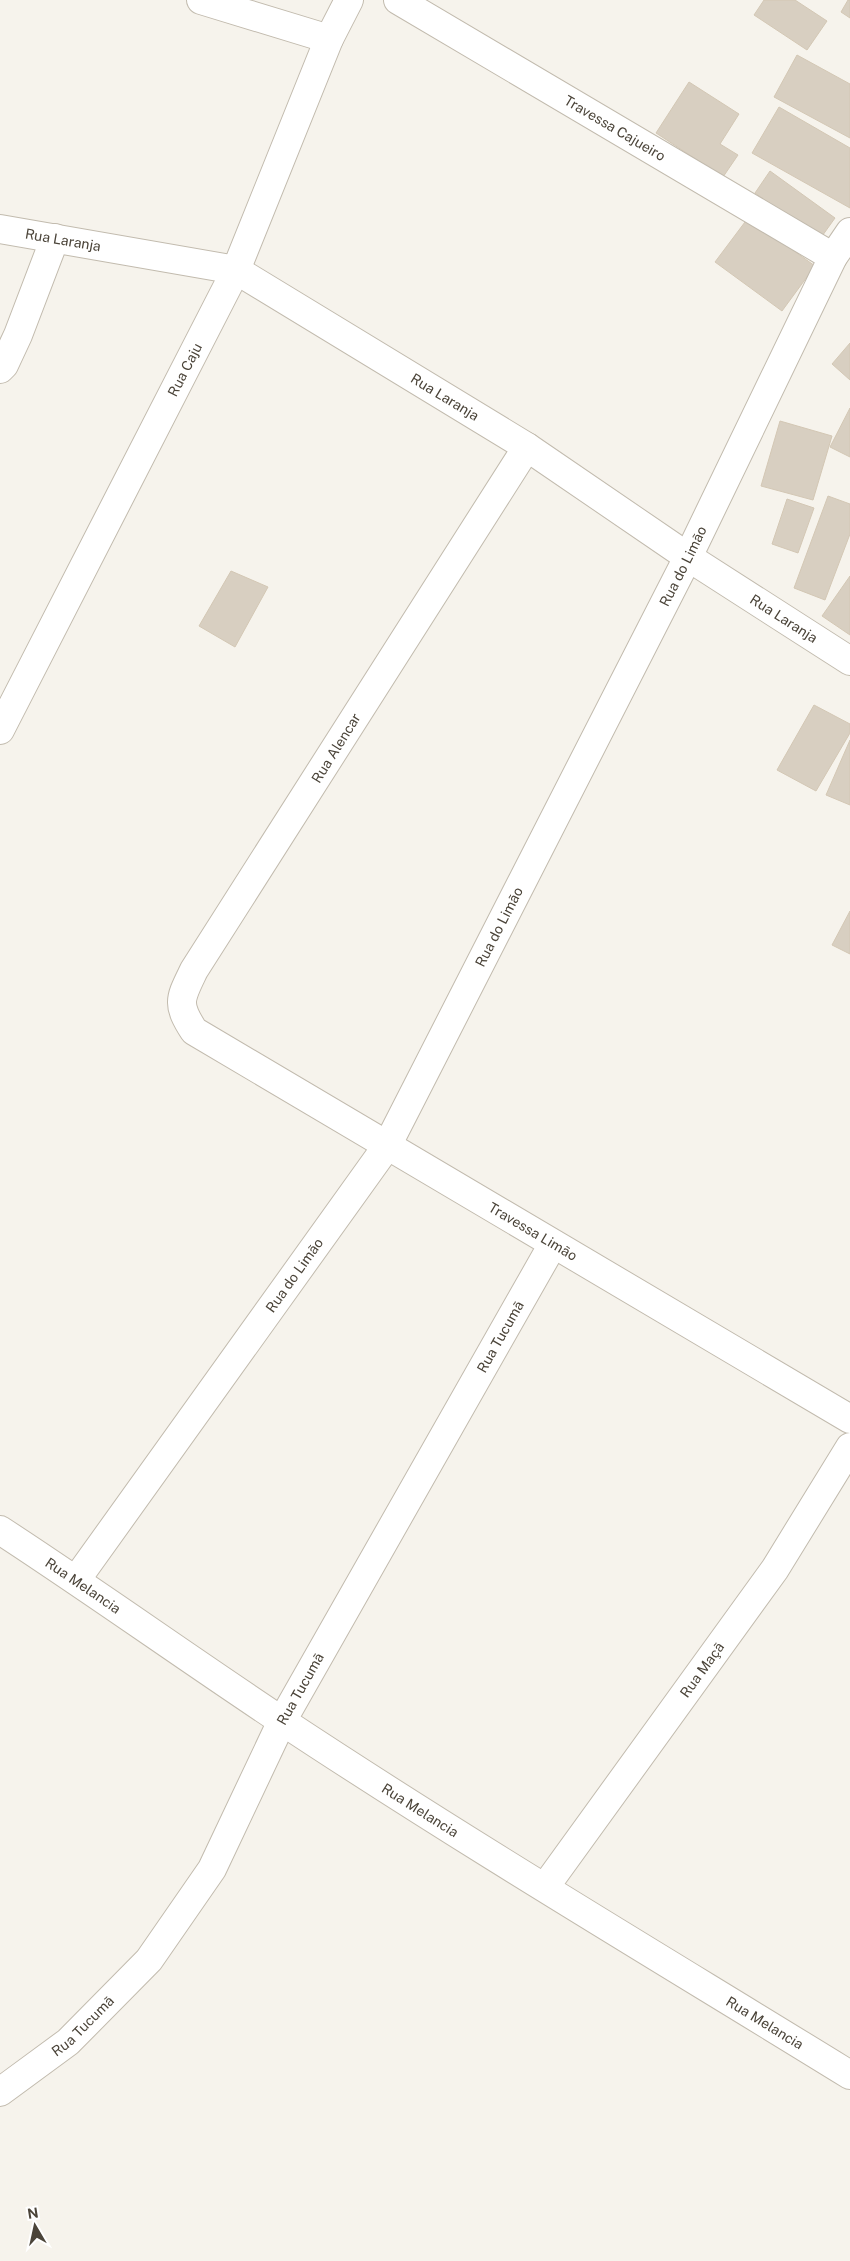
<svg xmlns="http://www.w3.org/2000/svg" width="850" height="2261" font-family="'Public Sans',sans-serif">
	<rect width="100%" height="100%" fill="#f6f3ec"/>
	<path fill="#d8cfc1" stroke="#d3c7b4" d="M764 0H795L827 21 807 50 754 15Z
		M848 0H850V18L841 12Z
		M797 55 850 84V138L774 97Z
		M689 82 739 114 720 144 738 155 723 177 656 133Z
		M779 107 850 148V208L752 153Z
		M770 171 835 218 820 239 755 193Z
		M748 218 815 266 782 311 715 262Z
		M850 343V380L832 364Z
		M850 408V457L830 447Z
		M780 421 832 436 813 500 761 486Z
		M828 496 850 504V534L825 600 794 588Z
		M787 499 814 508 798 553 772 544Z
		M231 571 268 587 235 647 199 626Z
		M850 576V635L822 616Z
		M814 705 850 724V733L816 791 777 770Z
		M850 740V805L826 795Z
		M850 911V954L832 945Z"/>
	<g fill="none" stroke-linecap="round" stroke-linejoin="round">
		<g stroke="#c2bbae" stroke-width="30">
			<g id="street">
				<path d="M201 0 329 39"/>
				<path id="s1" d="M398 0 833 257"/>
				<path id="s2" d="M0 229 236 270 527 447 688 557 850 661"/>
				<path d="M0 369 4 365 18 335 55 238"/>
				<path id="s3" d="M527 447 194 970C180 999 176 1003 194 1031L850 1419"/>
				<path id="s4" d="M0 730 236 270 329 39 349 0"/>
				<path id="s5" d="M0 1530C95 1592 187 1658 282 1721 468 1844 660 1958 850 2075"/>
				<path id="s6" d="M76 1580 387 1146 688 557 833 257 850 232"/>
				<path id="s7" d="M545 1887 775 1569 850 1447"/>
				<path id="s8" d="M0 2092 68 2042 149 1960 212 1869 282 1721 553 1244"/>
			</g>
		</g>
		<use href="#street" stroke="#fff" stroke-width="28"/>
	</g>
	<g text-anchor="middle" stroke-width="4.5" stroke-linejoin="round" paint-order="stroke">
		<g font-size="14" fill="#4b4439" stroke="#fff">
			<text dy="5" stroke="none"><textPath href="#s1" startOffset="252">Travessa Cajueiro</textPath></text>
			<text dy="5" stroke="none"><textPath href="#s2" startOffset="64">Rua Laranja</textPath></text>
			<text dy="5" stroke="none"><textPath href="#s4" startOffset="405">Rua Caju</textPath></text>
			<text dy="5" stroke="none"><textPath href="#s2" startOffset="484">Rua Laranja</textPath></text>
			<text dy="5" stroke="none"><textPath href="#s6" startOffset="1185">Rua do Limão</textPath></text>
			<text dy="5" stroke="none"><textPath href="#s2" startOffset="889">Rua Laranja</textPath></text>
			<text transform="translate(336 748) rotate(-58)" y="5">Rua Alencar</text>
			<text dy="5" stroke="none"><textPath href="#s6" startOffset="780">Rua do Limão</textPath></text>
			<text dy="5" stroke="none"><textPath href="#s3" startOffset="1080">Travessa Limão</textPath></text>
			<text dy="5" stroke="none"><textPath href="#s6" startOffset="375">Rua do Limão</textPath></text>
			<text dy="5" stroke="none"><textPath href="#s8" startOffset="916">Rua Tucumã</textPath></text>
			<text dy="5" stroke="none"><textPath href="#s5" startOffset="100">Rua Melancia</textPath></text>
			<text dy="5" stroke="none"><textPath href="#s7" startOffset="268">Rua Maçã</textPath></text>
			<text dy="5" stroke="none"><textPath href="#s8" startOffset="511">Rua Tucumã</textPath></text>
			<text dy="5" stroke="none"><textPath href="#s5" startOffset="505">Rua Melancia</textPath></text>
			<text dy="5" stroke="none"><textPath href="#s5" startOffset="910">Rua Melancia</textPath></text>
			<text dy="5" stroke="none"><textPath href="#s8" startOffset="106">Rua Tucumã</textPath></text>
		</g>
	</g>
	<g transform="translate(35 2226) rotate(351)" stroke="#ffffff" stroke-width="4" paint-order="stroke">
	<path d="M0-4L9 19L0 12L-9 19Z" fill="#4b4439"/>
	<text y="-8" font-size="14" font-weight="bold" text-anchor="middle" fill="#4b4439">N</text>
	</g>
</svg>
